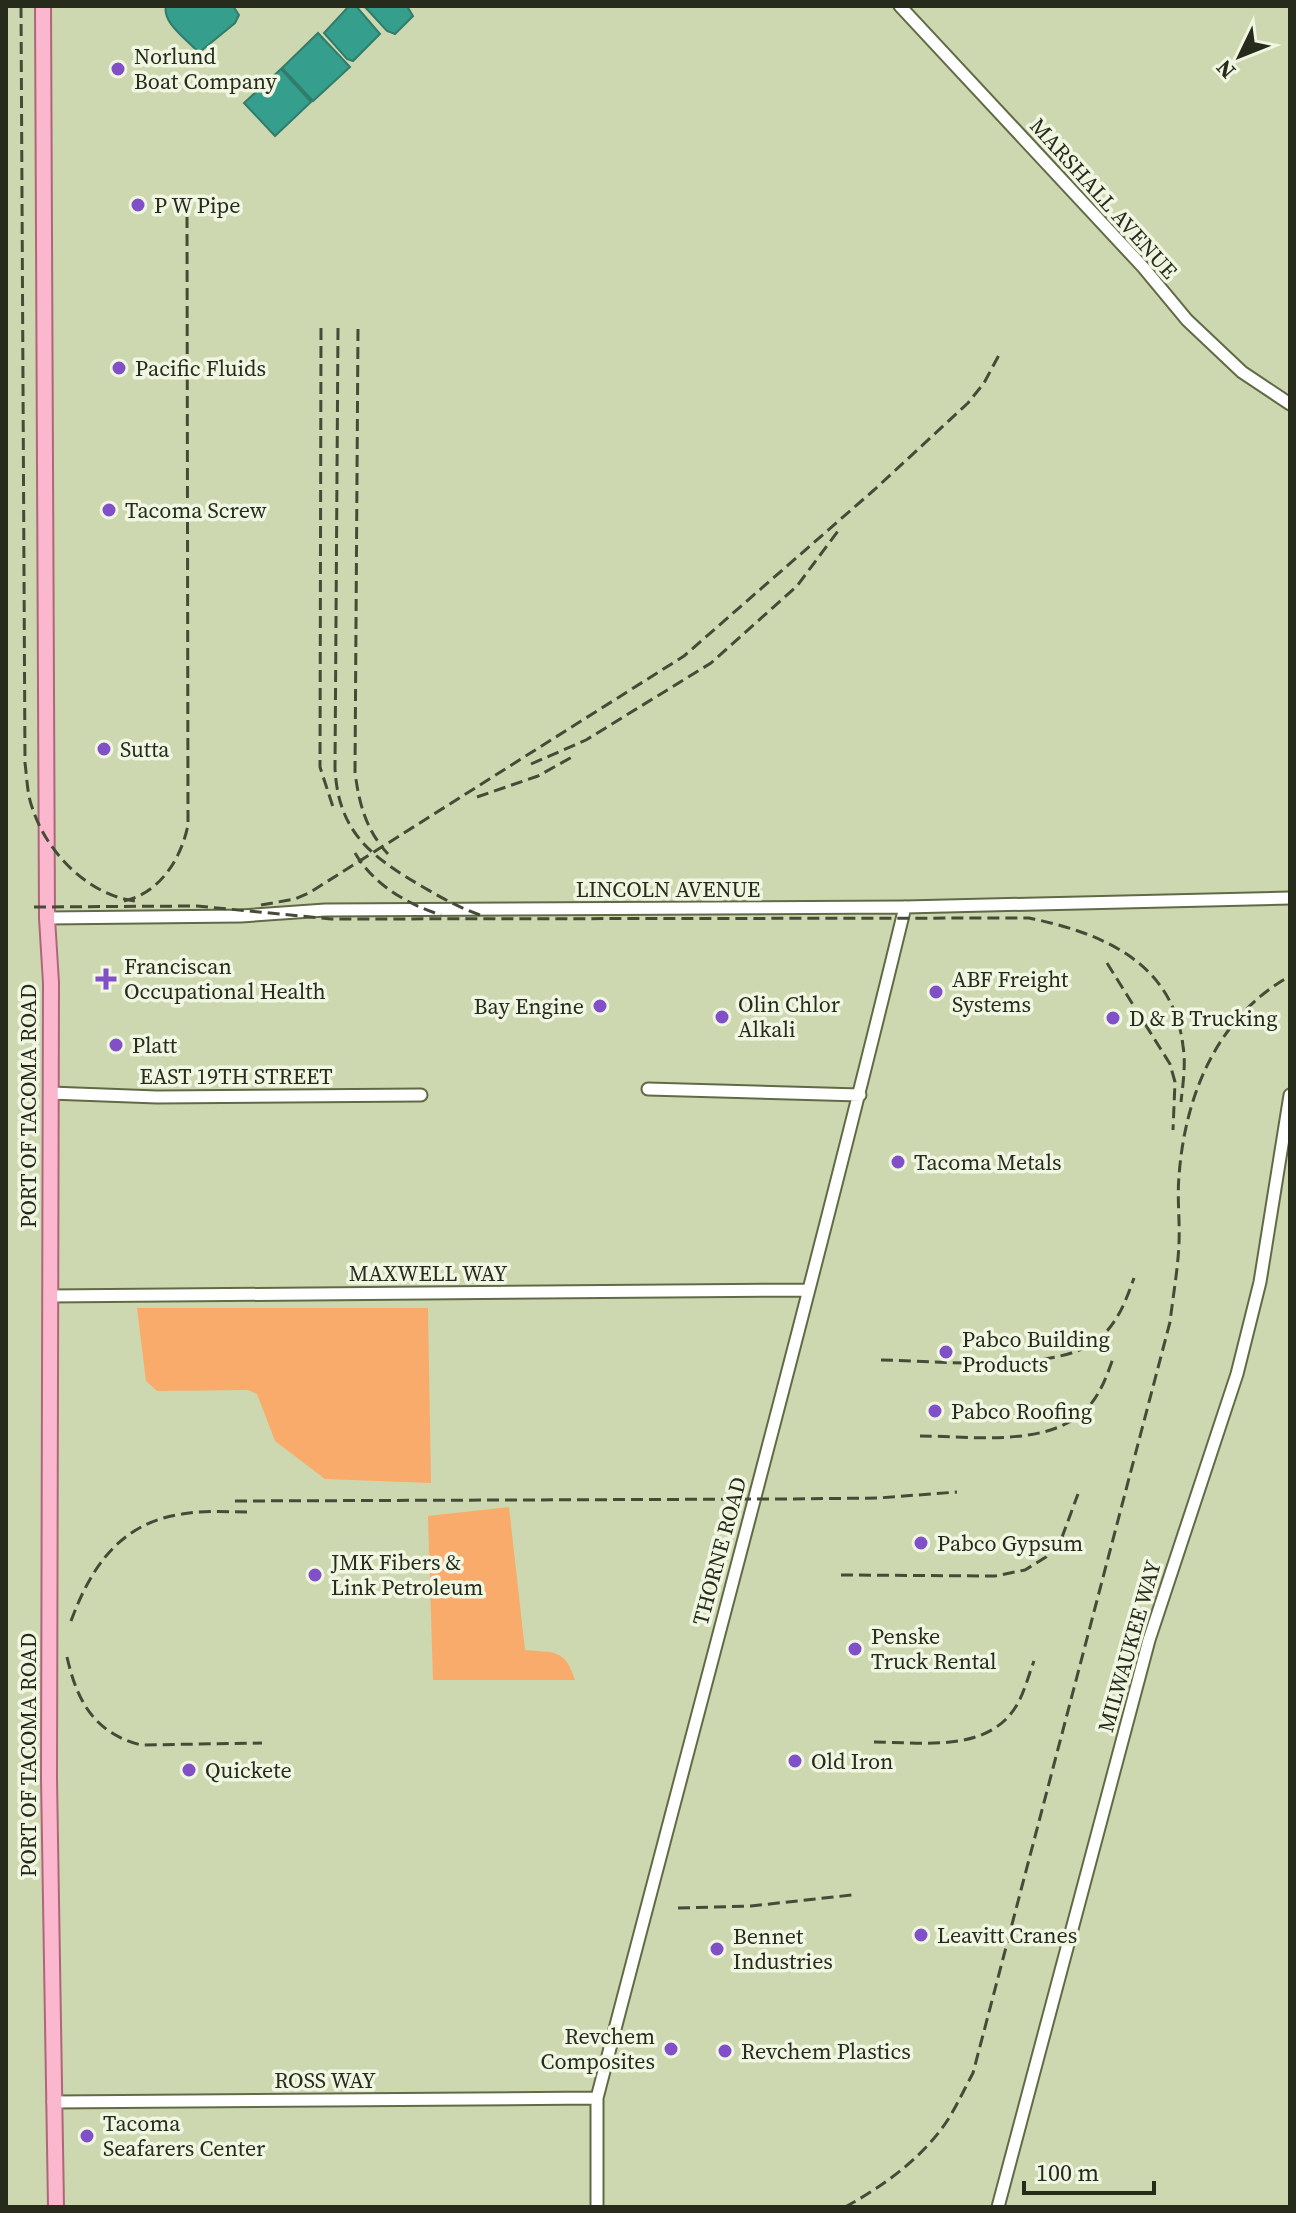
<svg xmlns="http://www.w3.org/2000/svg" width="1296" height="2213" font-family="'Source Serif 4',serif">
	<rect width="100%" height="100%" fill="#cdd8b0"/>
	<path fill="#f8ab6a" d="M137 1308H428L431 1483 325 1479 275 1441 257 1394 248 1390 157 1391 146 1381Z
		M509 1507 525 1650C554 1653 565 1648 575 1680H433L428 1516Z"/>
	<path fill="#359e8c" stroke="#317c6a" stroke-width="2" d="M166 6H233L239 15 235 23 201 51 195 49C185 38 162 22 166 6Z
		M349 6H356L380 34 353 61 347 59 324 33Z
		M364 6H407L413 16 395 34 387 31Z
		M318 33 350 67 313 101 282 68Z
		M281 69 311 102 275 136 244 103Z"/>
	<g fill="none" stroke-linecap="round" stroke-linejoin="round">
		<g stroke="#616a46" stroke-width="15">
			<path id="minor" d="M900 6 1143 267 1187 320 1242 372 1290 404
				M47 918 241 916 325 910 905 907 1290 898
				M648 1089 860 1095
				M50 1093 157 1097 421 1095
				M50 1296 807 1290
				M53 2102 597 2098
				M597 2207V2098C700 1702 808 1306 905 907
				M998 2207 1149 1640 1237 1374 1260 1282 1290 1095"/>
		</g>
		<g stroke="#ae677a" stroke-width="18">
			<path id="major" d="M43 6 47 918 51 983 49 1778 56 2207"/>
		</g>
		<use href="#minor" stroke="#fff" stroke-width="11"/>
		<use href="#major" stroke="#fab7cd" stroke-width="14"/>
		<path stroke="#464b38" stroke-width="3" stroke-dasharray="12 6" stroke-linecap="butt" d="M21 6 25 763C27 778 27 793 32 807 46 852 88 895 135 901
			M321 328 320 767 333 807
			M338 328 335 768C338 833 372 857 423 887 442 898 460 908 480 915
			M358 329 355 772C359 804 366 830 388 854
			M531 764 586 740 711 663 797 586 841 527
			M477 797 538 776 572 757
			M355 853C374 885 407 904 441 915
			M124 901C160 893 181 859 188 825L187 217
			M261 905 295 899 309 893 684 656 874 490 968 403 984 383 999 355
			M34 907 197 906 331 919 1029 918C1102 933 1173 962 1183 1046 1186 1064 1183 1083 1181 1102
			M1107 963 1170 1064 1175 1082 1173 1130
			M881 1360C936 1361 1054 1373 1096 1341 1117 1325 1125 1303 1134 1278
			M920 1436C972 1436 1053 1449 1090 1405 1102 1391 1108 1372 1114 1356
			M235 1501 784 1499 878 1498 957 1492
			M841 1575 995 1576 1025 1570 1046 1557 1061 1540 1078 1494
			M71 1621C91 1567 120 1523 182 1514 204 1510 228 1512 250 1512
			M67 1657C77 1701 94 1733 141 1745L262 1743
			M874 1742C923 1742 990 1754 1018 1703 1025 1690 1029 1674 1034 1661
			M678 1908 751 1906 852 1895
			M845 2207C884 2186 925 2156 949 2118 958 2103 965 2088 973 2073L1170 1322C1173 1296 1178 1269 1179 1243 1180 1221 1177 1198 1179 1176 1185 1095 1217 1017 1290 976"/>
	</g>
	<g fill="#814fc7" stroke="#f0f6e1" stroke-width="3">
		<circle cx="118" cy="69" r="8"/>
		<circle cx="138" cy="205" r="8"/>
		<circle cx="119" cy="368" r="8"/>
		<circle cx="109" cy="510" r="8"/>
		<circle cx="104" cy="749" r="8"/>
		<path d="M102 967h8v8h8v8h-8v8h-8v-8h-8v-8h8z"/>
		<circle cx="936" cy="992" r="8"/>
		<circle cx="600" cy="1006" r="8"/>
		<circle cx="722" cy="1017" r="8"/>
		<circle cx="1113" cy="1018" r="8"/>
		<circle cx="116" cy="1045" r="8"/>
		<circle cx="898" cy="1162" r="8"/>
		<circle cx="946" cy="1352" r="8"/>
		<circle cx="935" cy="1411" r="8"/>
		<circle cx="921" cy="1543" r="8"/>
		<circle cx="315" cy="1575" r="8"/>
		<circle cx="855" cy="1649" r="8"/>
		<circle cx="795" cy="1761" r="8"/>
		<circle cx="189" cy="1770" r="8"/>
		<circle cx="921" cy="1935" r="8"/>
		<circle cx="717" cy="1949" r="8"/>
		<circle cx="671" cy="2049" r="8"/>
		<circle cx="725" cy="2051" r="8"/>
		<circle cx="87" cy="2136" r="8"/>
	</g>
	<g text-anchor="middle" stroke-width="7" stroke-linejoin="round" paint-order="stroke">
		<g font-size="22" fill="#272b1c" stroke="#f0f6e1" text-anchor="start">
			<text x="134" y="64">Norlund<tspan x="134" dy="25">Boat Company</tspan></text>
			<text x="154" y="213">P W Pipe</text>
			<text x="135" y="376">Pacific Fluids</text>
			<text x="125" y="518">Tacoma Screw</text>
			<text x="120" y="757">Sutta</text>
			<text x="124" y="974">Franciscan<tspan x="124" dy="25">Occupational Health</tspan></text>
			<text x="952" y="987">ABF Freight<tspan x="952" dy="25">Systems</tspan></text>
			<text x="738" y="1012">Olin Chlor<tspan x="738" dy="25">Alkali</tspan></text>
			<text x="584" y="1014" text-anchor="end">Bay Engine</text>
			<text x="1129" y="1026">D &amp; B Trucking</text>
			<text x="132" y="1053">Platt</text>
			<text x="914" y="1170">Tacoma Metals</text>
			<text x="962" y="1347">Pabco Building<tspan x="962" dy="25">Products</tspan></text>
			<text x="951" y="1419">Pabco Roofing</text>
			<text x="937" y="1551">Pabco Gypsum</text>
			<text x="331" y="1570">JMK Fibers &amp;<tspan x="331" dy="25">Link Petroleum</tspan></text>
			<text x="871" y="1644">Penske<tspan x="871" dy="25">Truck Rental</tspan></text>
			<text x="811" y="1769">Old Iron</text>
			<text x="205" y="1778">Quickete</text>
			<text x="937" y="1943">Leavitt Cranes</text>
			<text x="733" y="1944">Bennet<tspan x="733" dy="25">Industries</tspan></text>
			<text x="655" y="2044" text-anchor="end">Revchem<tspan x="655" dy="25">Composites</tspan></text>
			<text x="741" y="2059">Revchem Plastics</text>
			<text x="103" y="2131">Tacoma<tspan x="103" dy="25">Seafarers Center</tspan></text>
		</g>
		<g font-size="22" fill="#272b1c" stroke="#f0f6e1">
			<text transform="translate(1104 198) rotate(48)" y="8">MARSHALL AVENUE</text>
			<text x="668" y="897">LINCOLN AVENUE</text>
			<text x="236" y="1084">EAST 19TH STREET</text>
			<text transform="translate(28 1106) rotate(-90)" y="8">PORT OF TACOMA ROAD</text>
			<text x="428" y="1281">MAXWELL WAY</text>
			<text transform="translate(719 1551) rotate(-75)" y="8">THORNE ROAD</text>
			<text transform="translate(1129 1646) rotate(-74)" y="8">MILWAUKEE WAY</text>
			<text transform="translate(28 1755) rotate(-90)" y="8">PORT OF TACOMA ROAD</text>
			<text x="325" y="2088">ROSS WAY</text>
		</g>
	</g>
	<rect width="1296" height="2213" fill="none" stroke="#272b1c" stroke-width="16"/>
	<g transform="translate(1240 56) rotate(227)" stroke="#f0f6e1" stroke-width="6" paint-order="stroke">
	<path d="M0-6L14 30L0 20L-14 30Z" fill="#272b1c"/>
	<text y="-12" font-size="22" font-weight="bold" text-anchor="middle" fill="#272b1c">N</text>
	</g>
	<path d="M1024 2181v12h130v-12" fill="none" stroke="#272b1c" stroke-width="4"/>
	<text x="1036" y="2181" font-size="24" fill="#272b1c" stroke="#f0f6e1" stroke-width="6" paint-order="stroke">100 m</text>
</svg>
